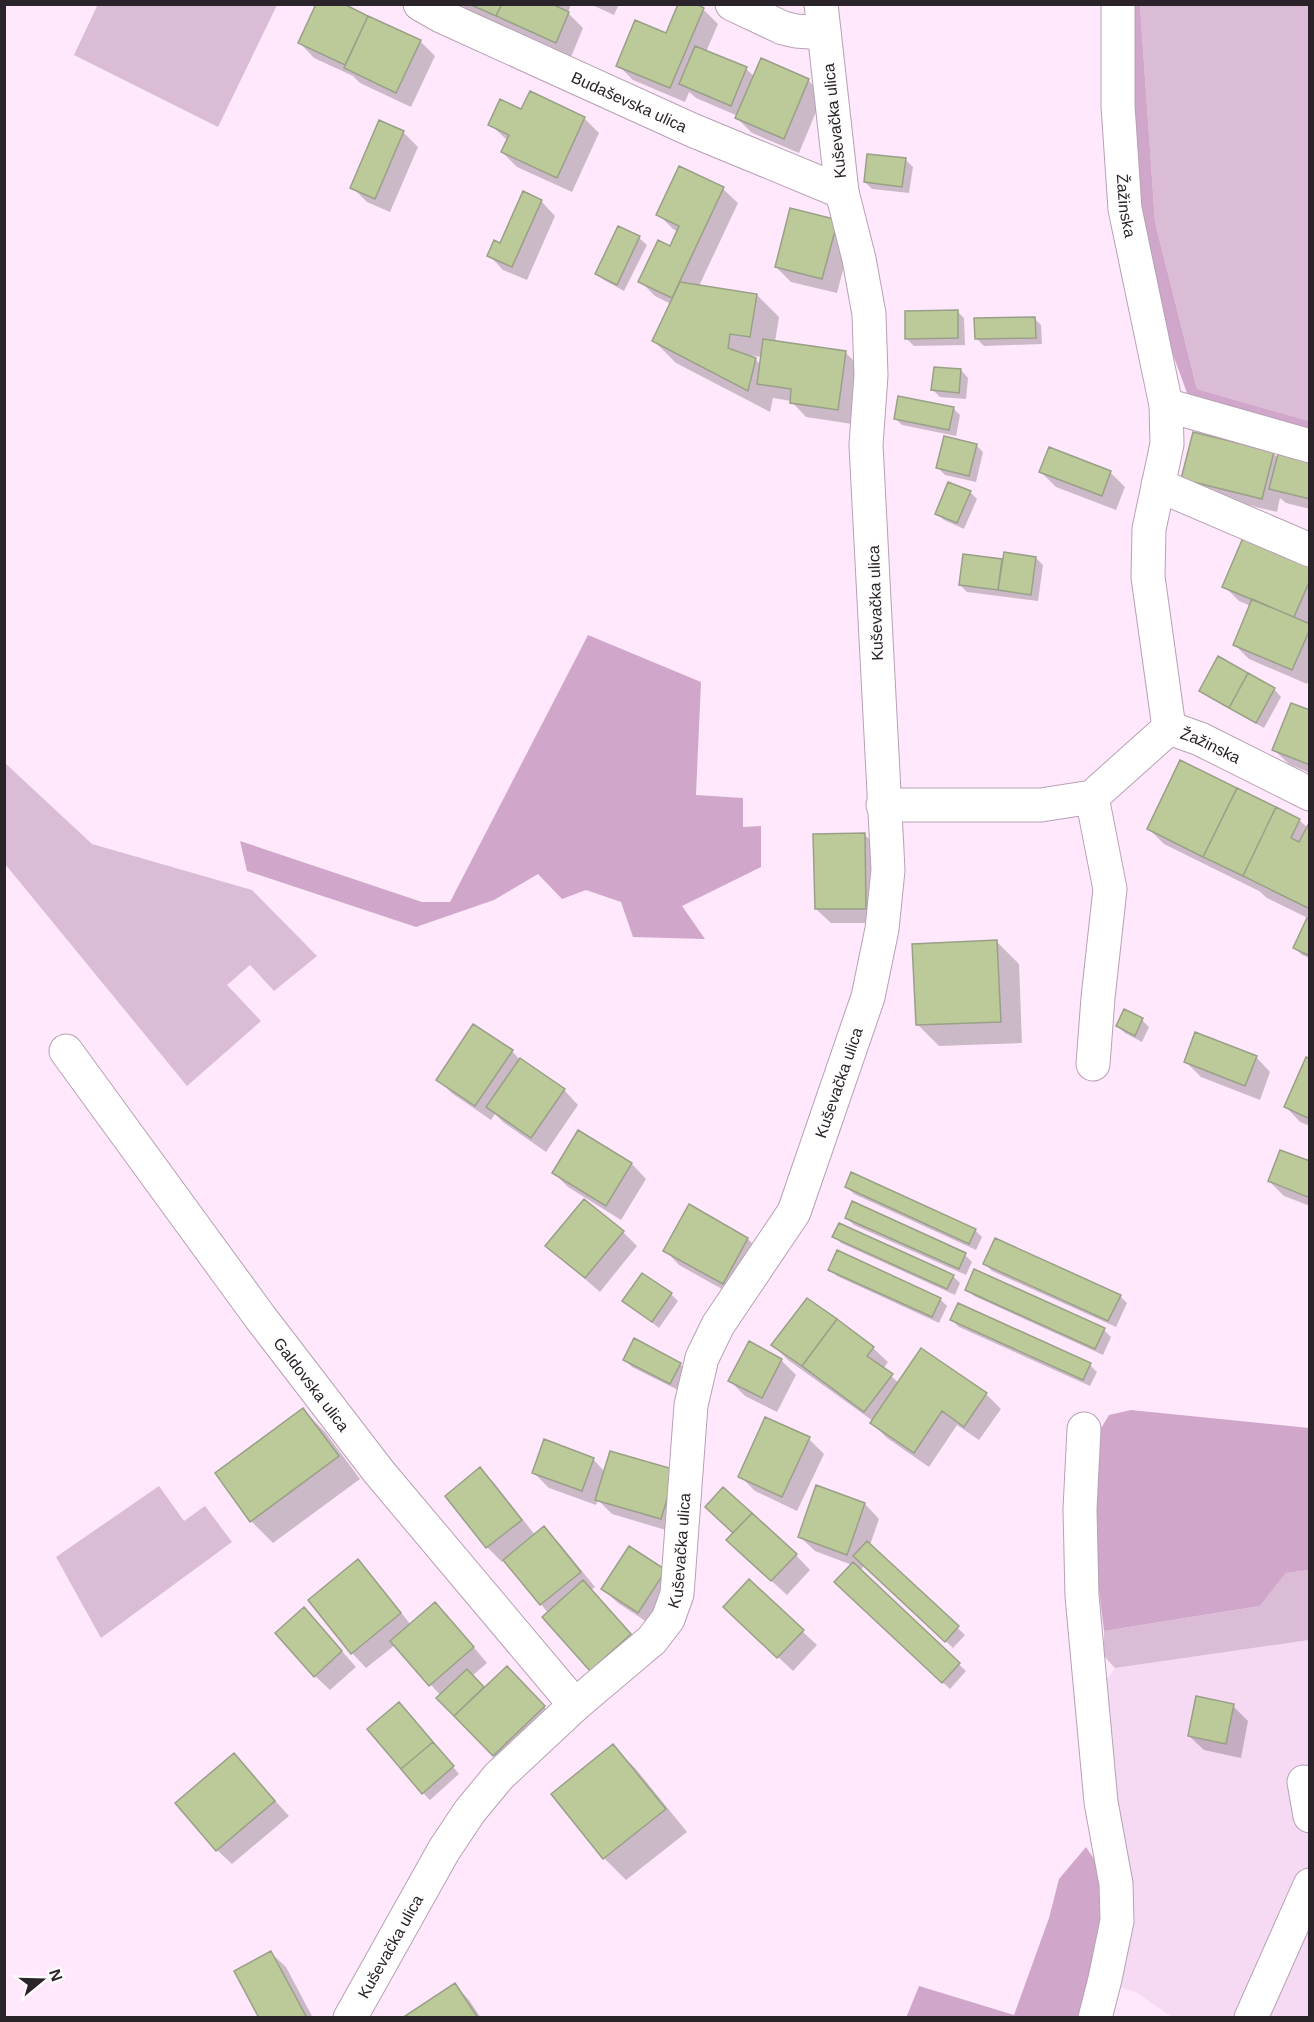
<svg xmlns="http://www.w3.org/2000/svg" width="1314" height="2022" font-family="Arial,sans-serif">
	<rect width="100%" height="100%" fill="#ffe8fb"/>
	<path fill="#f6d9f2" d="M1309 1640V2017H1172L1136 1992 1112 1985 1101 1687 1115 1668Z"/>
	<path fill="#dabcd6" d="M98 4H277V5L218 127 74 55Z
		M1140 5H1309V421L1197 389 1155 222Z
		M5 763 92 844 252 890 317 956 274 991 250 965 227 985 261 1021 187 1086 5 864Z
		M159 1486 184 1521 205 1506 232 1542 101 1638 56 1557Z
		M1309 1570V1640L1115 1668 1104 1656V1631L1260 1606 1286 1573Z"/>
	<path fill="#d0a7cb" d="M1129 5H1140L1155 222 1197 389 1309 421V434L1190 401 1164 330 1138 188Z
		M588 635 701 682 696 795 743 798V827L761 826V867L682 906 705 939 633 937 621 902 586 890 562 899 538 874 494 900 416 927 247 871 240 841 422 902H450Z
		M1131 1410 1309 1428V1570L1286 1573 1260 1606 1104 1631 1096 1566 1097 1435 1109 1415Z
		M1086 1847C1091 1855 1098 1863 1100 1872 1108 1914 1091 1977 1078 2017L906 2018 919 1986 1014 2015 1049 1918 1059 1879Z"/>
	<path fill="#0003" fill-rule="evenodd" d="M341 4 420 41 435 56 411 107 360 83 353 76 314 58 300 43Z
		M457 4H571L568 13 583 28 571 57 468 12 462 5 461 7Z
		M590 4H619L614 15Z
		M703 9 718 24 706 52 746 69 755 77 808 80 823 95 799 153 752 133 737 118 738 116 696 98 689 92 685 102 633 80 618 65 667 35Z
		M521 111 584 118 599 133 572 192 517 167 502 152 508 141 490 124Z
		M403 132 418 147 390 212 367 202 352 187Z
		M906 160 913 167 909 193 872 189 865 182Z
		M723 189 738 203 699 286 757 295 779 317 775 342 845 352 860 367 852 424 806 417 791 401 773 398 770 412 676 363 654 341 671 304 655 296 640 281 671 248 678 232 673 229 658 214ZM747 355 762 357 761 365 755 359 747 356Z
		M541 201 555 216 527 280 503 270 489 255 501 245Z
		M837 222 852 236 837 293 791 282 776 267Z
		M619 228 639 238 647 245 624 291 604 280 596 273Z
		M957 311 964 318 965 345 914 346 907 339Z
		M1034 318 1041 325 1042 344 984 346 976 338Z
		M961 370 968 378 966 399 940 397 933 390Z
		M953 408 960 415 956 436 902 425 895 418Z
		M976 445 983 452 976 482 945 475 938 468Z
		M1273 453 1278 458 1310 463V509L1286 503 1280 498 1277 512 1198 493 1183 478Z
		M1041 472H1110L1125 487 1116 510 1056 487Z
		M970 492 977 499 964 529 944 520 936 513Z
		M964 556 1004 561 1036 558 1043 565 1038 601 967 592 960 585Z
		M1310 562V677L1307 684 1249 659 1234 644 1251 606 1239 601 1224 586Z
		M1274 689 1281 697 1264 728 1208 697 1201 690Z
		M1310 712V773L1289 764 1274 750Z
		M1181 762 1299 820 1308 828 1310 824V958L1302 955 1295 948 1308 918 1267 898 1259 891 1164 844 1149 829Z
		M864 834 879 849 880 923H831L816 909Z
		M997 942 1019 964 1022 1043 939 1046 917 1024Z
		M1125 1011 1142 1020 1149 1027 1142 1042 1125 1033 1117 1026Z
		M512 1051 521 1061 564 1090 578 1105 546 1152 503 1122 495 1114 491 1120 453 1094 438 1080Z
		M1256 1057 1270 1072 1260 1100 1201 1077 1186 1062Z
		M1310 1060V1126L1300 1122 1286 1107Z
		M579 1132 632 1164 646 1179 621 1220 568 1187 553 1172Z
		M1310 1163V1206L1284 1196 1269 1181Z
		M847 1187 975 1230 982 1237 976 1250 854 1194Z
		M690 1206 748 1239 762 1254 738 1298 679 1265 665 1250Z
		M847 1218 965 1255 972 1262 966 1275 854 1225Z
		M623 1232 637 1246 600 1292 547 1246Z
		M834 1236 953 1276 960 1283 955 1295 841 1243Z
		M985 1264 1120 1296 1127 1303 1116 1327 992 1271Z
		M830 1269 940 1299 947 1306 939 1323 837 1276Z
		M967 1289 1104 1330 1111 1337 1103 1355 974 1296Z
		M671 1294 678 1301 659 1328 624 1301Z
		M952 1320 1090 1365 1097 1372 1090 1386 959 1327Z
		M773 1345 873 1348 888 1362 883 1369 899 1383 986 1394 1001 1409 979 1440 957 1425 929 1467 887 1438 872 1423 873 1421 788 1360Z
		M625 1360 680 1364 687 1371 678 1390 632 1367Z
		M781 1360 796 1375 777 1412 745 1396 730 1381Z
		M303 1410 325 1432 360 1479 273 1543 251 1521Z
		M766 1419 809 1439 824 1454 797 1511 755 1491 740 1476Z
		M593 1459 605 1472H675L676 1533 612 1514 598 1500 596 1505 549 1488 534 1473Z
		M480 1469 495 1484 535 1535 544 1528 559 1543 595 1587 591 1590 645 1649 606 1684 505 1560 502 1562 487 1547 447 1496Z
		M817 1487 865 1504 879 1519 870 1545 965 1635 953 1648 864 1564 862 1569 855 1566 966 1671 950 1689 843 1589 852 1565 815 1551 800 1537Z
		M743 1555H796L810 1570 787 1595Z
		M358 1561 372 1576 411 1625 435 1604 450 1619 487 1663 472 1676 485 1689 507 1668 558 1721 508 1770 439 1698 441 1696 395 1645 366 1668 352 1653Z
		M665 1571 653 1626 618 1603 603 1589Z
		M740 1621 802 1631 817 1645 793 1671Z
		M318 1624 356 1667 330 1690 315 1676Z
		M399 1704 414 1719 459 1774 430 1800 423 1793Z
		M1233 1706 1248 1721 1241 1758 1204 1750 1189 1736Z
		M613 1746 635 1768 687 1832 626 1880 604 1858 553 1794Z
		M234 1755 289 1816 232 1864 217 1850Z
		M271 1953 286 1967 313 2018H260Z
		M455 1985 469 2000 481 2018H405Z"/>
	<path fill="#bcc998" stroke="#99a088" stroke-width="1.5" d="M316 4H344L368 16 345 65 298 43Z
		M469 4H502L496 16Z
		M502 4H552L569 12 556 43 496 16Z
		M678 4H697L704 8 670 88 616 66 635 20 666 33Z
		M368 16 421 40 396 93 344 68Z
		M695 46 747 67 731 106 679 84Z
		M761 58 809 79 784 139 735 118Z
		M530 91 585 117 557 178 501 152 509 135 488 125 500 99 521 109Z
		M379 120 404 131 375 199 350 188Z
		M867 154 906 158 902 187 864 182Z
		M679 166 724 187 672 298 638 282 658 240 670 246 679 226 656 215Z
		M523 191 542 200 512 267 487 256 494 240 500 243Z
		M790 208 838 220 822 279 775 267Z
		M618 226 640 236 617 285 595 274Z
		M680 282 757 294 750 337 730 334 728 348 756 358 748 391 652 341Z
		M958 310V338L905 339V311Z
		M1035 317 1036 338 975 339 974 318Z
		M763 339 846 351 838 410 790 403 791 389 757 384Z
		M934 367 961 369 959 393 931 390Z
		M898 396 954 407 949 430 894 419Z
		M1193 432 1274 452 1262 499 1181 479Z
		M944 436 977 444 969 476 936 468Z
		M1049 447 1111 471 1102 496 1039 472Z
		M1278 454 1310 462V499L1269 489Z
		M948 482 971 491 957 523 935 514Z
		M1245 533 1310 560V580L1294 617 1222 587Z
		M1004 552 1036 557 1031 595 998 590Z
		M963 554 1002 559 998 590 959 585Z
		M1252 599 1310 624V629L1292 670 1233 645Z
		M1218 656 1248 673 1229 708 1199 691Z
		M1248 673 1275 688 1256 723 1229 708Z
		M1291 703 1310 710V765L1272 750Z
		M1180 760 1237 788 1203 857 1147 829Z
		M1237 788 1276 807 1243 876 1203 857Z
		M1276 807 1300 819 1291 838 1299 842 1310 821V909L1243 876Z
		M865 833 866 909H815L813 834Z
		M1307 918 1310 919V956L1293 948Z
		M997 940 1001 1022 916 1025 912 944Z
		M1124 1009 1143 1018 1135 1036 1116 1026Z
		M473 1024 513 1050 475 1106 436 1080Z
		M1195 1032 1257 1056 1245 1086 1184 1062Z
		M1306 1057 1310 1059V1119L1284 1107Z
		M520 1058 565 1089 531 1138 486 1107Z
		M578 1130 632 1163 606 1206 552 1173Z
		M1280 1150 1310 1161V1198L1268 1181Z
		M851 1172 976 1229 969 1244 845 1187Z
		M584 1199 624 1231 585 1278 545 1246Z
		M852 1201 966 1253 959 1269 845 1218Z
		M689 1204 748 1238 723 1284 663 1251Z
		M839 1223 954 1275 947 1289 832 1237Z
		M995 1238 1121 1295 1108 1321 983 1264Z
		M837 1250 941 1298 932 1317 828 1270Z
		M974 1269 1105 1328 1095 1349 965 1290Z
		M642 1273 672 1293 652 1322 622 1301Z
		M807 1298 837 1319 802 1366 771 1345Z
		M958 1303 1091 1363 1083 1380 950 1320Z
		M837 1319 874 1347 867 1356 893 1374 864 1412 802 1366Z
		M634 1338 681 1363 670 1384 623 1360Z
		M749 1341 782 1359 762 1398 728 1381Z
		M921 1348 987 1393 964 1427 942 1411 914 1453 870 1423Z
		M303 1408 339 1456 250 1522 215 1473Z
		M765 1417 810 1437 782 1497 738 1477Z
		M544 1439 594 1458 582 1491 532 1473Z
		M610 1451 676 1470 661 1519 595 1500Z
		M480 1467 522 1520 486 1548 445 1496Z
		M816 1485 865 1503 847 1555 798 1537Z
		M723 1487 752 1513 733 1533 705 1507Z
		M752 1513 797 1554 771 1581 726 1540Z
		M544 1526 581 1572 540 1605 503 1560Z
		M867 1541 959 1626 945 1642 853 1556Z
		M629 1546 666 1570 638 1613 601 1589Z
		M358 1559 401 1613 351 1654 308 1600Z
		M853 1562 960 1663 942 1683 834 1582Z
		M749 1579 804 1630 777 1658 723 1607Z
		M583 1580 631 1634 590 1671 542 1617Z
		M435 1602 474 1647 429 1686 390 1641Z
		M304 1607 342 1651 314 1677 275 1633Z
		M507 1666 545 1706 493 1756 454 1716Z
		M467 1669 484 1687 454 1716 436 1698Z
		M1196 1696 1234 1704 1226 1744 1188 1736Z
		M399 1702 433 1742 401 1769 367 1729Z
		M433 1742 454 1766 422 1794 401 1769Z
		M613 1744 666 1809 603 1859 551 1794Z
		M234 1753 275 1801 216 1851 175 1803Z
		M271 1951 307 2018H259L234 1971Z
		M455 1983 478 2018H402Z"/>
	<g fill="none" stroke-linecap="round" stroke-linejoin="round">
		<g stroke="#b7a1b4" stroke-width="35">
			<g id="minor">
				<path id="s1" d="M420 4 441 16 692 130 842 192"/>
				<path d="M732 4 783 28 796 31 824 33"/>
				<path id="s2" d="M1118 4V106L1125 209 1166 405 1167 444 1149 529 1148 577 1169 728"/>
				<path d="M1166 405 1310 446"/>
				<path d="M1158 485 1310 550"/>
				<path id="s3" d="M1169 728 1200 739 1310 794"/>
				<path d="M1092 797 1110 889 1098 998 1093 1064"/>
				<path d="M883 805H1041L1092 797 1169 728"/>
				<path id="s4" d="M66 1051 260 1317 379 1472 575 1705"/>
				<path d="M1084 1429 1080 1509 1082 1596 1101 1802 1116 1884 1117 1921 1105 1979 1095 2018"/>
				<path d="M1304 1782 1310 1816"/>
				<path id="s5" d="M350 2018 444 1850 470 1811 499 1776 575 1705 652 1640 668 1619 677 1594 691 1405 702 1358 718 1325 794 1212 868 997 882 929 888 870 866 445 871 375 869 314 859 259 842 192 821 4"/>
				<path d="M1251 2018 1310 1885"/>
			</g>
		</g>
		<use href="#minor" stroke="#fff" stroke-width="33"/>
	</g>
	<g text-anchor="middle" stroke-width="6" stroke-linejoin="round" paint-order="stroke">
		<g font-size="16" fill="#2b232a" stroke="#fdfdfd">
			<text dy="6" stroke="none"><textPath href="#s1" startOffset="231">Budaševska ulica</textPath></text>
			<text transform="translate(834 121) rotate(-96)" y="6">Kuševačka ulica</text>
			<text dy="6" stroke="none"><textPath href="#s2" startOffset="202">Žažinska</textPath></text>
			<text transform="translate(875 603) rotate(-92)" y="6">Kuševačka ulica</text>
			<text dy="6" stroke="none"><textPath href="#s3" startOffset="45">Žažinska</textPath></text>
			<text dy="6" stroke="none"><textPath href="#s5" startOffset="1090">Kuševačka ulica</textPath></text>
			<text dy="6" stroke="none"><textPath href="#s4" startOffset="414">Galdovska ulica</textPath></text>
			<text dy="6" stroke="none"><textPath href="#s5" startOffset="586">Kuševačka ulica</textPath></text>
			<text dy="6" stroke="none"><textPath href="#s5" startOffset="82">Kuševačka ulica</textPath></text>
		</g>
	</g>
	<rect width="1314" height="2022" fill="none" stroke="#2b232a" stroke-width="12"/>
	<g transform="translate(42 1980) rotate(71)" stroke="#fdfdfd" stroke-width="4.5" paint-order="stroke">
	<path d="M0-4.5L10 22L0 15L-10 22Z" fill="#2b232a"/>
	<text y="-9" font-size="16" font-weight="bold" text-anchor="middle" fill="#2b232a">N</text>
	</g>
</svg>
